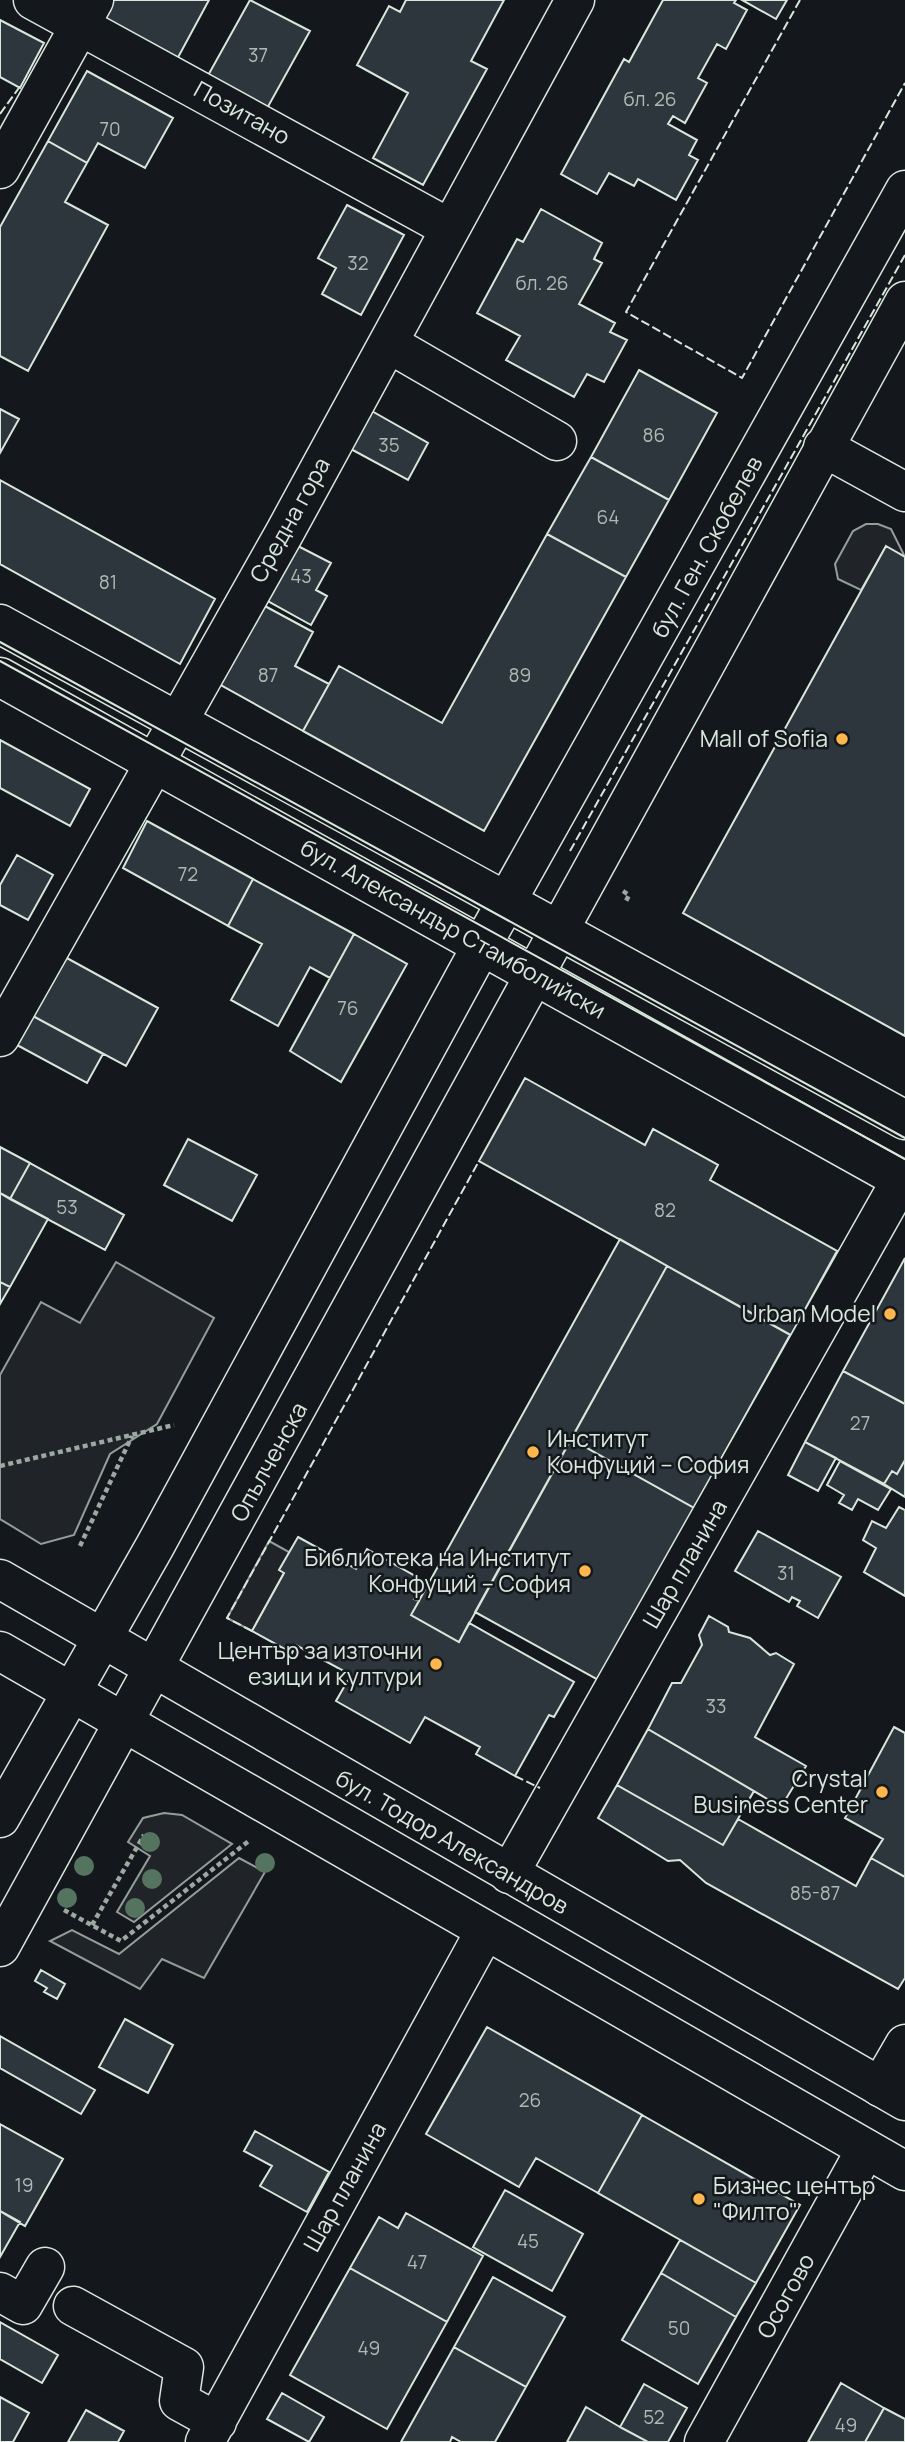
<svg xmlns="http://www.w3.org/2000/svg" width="905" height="2442" font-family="Manrope,sans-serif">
	<rect width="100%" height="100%" fill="#14181c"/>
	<path fill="#202428" stroke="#939e99" stroke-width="2" d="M866 524H878L891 529 905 557 886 547 861 590 838 579 835 564 853 531Z
		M116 1262 214 1318 157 1424 110 1454 74 1535 41 1544 0 1519V1375L41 1302 80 1323Z
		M269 1541 289 1552 284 1573 252 1631 227 1618Z
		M164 1813 182 1815 232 1844 134 1922 117 1912 150 1856 128 1842 143 1818Z
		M239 1858 265 1872 204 1978 162 1959 140 1989 50 1941 72 1930 119 1954Z"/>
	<path fill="#2c363c" stroke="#d8e6dc" stroke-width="2" d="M113 0H209L175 63 101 23Z
		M250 0 310 31 265 112 206 79Z
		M406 0H504L471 61 487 69 423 185 373 158 408 93 357 65 389 6 400 12Z
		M663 0H736L734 3 747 10 726 49 717 44 698 78 707 83 685 123 673 116 668 124 697 140 689 155 698 160 676 200 638 179 634 186 609 173 597 194 561 174 624 59 629 62Z
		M742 0H787L776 19Z
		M0 20 44 43 20 88 0 77Z
		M87 71 173 118 145 168 98 143 87 163 48 141Z
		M48 141 87 163 65 202 108 225 28 371 0 356V227Z
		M347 205 404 235 361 315 322 294 336 268 318 258Z
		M541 209 602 243 594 259 602 263 579 304 615 323 610 332 627 340 604 382 587 374 574 397 506 360 520 336 477 313 517 239 523 242Z
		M639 370 717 413 669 500 591 457Z
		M0 409 19 419 0 453Z
		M370 410 428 443 408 480 349 448Z
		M591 457 669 500 626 577 547 534Z
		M0 480 215 599 180 664 0 564Z
		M547 534 626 577 484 831 303 731 339 666 442 723Z
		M296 545 331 563 316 590 327 596 311 625 266 600Z
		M886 546 905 557V1036L683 913Z
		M263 605 313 632 295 666 329 684 303 731 219 684Z
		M0 740 90 789 70 826 0 788Z
		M147 821 253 879 228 926 123 868Z
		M17 855 53 875 28 920 0 905V885Z
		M253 879 354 934 290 1051 330 978 310 967 278 1026 231 1000 262 944 228 926Z
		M354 934 407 964 341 1082 290 1051Z
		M65 957 158 1008 126 1066 33 1016Z
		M33 1016 103 1054 87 1083 17 1045Z
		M525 1078 645 1145 653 1129 718 1165 710 1180 837 1251 791 1335 479 1161Z
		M188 1139 257 1175 232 1221 164 1185Z
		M0 1147 30 1163 10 1199 0 1193Z
		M30 1163 124 1215 105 1250 10 1199Z
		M0 1193 48 1219 10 1287 0 1282Z
		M620 1239 667 1266 459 1642 411 1615Z
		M905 1258V1404L843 1371Z
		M667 1266 790 1335 694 1508 571 1439Z
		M0 1282 10 1287 0 1304Z
		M843 1371 905 1404V1460L897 1474 892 1471 884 1484 805 1442Z
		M571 1439 694 1508 600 1681 475 1612Z
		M805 1442 836 1458 818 1491 788 1475Z
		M905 1460V1497L884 1484 892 1471 897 1474Z
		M840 1461 891 1489 878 1510 858 1499 852 1510 839 1503 844 1495 827 1485Z
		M899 1507 905 1510V1596L864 1572 876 1548 863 1540 872 1521 886 1528Z
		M758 1531 841 1577 818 1618 797 1606 800 1601 792 1597 789 1602 735 1571Z
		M298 1537 356 1569 367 1549 424 1581 414 1599 419 1601 411 1615 459 1642 469 1623 574 1682 554 1717 549 1715 515 1776 476 1754 480 1747 425 1717 410 1743 336 1701 351 1675 296 1645 292 1653 252 1631 284 1573 279 1570Z
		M709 1616 728 1627 729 1632 750 1638 770 1655 776 1653 794 1664 755 1737 806 1766 781 1807 648 1729 672 1683H681L702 1645 699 1635Z
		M894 1727 905 1733V1877L871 1858 883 1839 845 1818Z
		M648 1729 754 1791 723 1845 617 1785Z
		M617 1785 723 1845 738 1819 856 1886 871 1858 905 1877V1978L898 1989 706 1883 680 1860 668 1861 598 1818Z
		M41 1970 65 1984 57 1999 44 1992 47 1988 35 1981Z
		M125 2019 173 2045 148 2093 99 2067Z
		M487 2027 642 2115 598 2193 536 2158 519 2187 426 2134Z
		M0 2036 95 2090 81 2114 0 2068Z
		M642 2115 800 2205 756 2283 598 2193Z
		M0 2124 63 2159 25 2226 0 2211Z
		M255 2131 329 2172 307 2212 260 2186 272 2166 244 2151Z
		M505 2190 583 2234 552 2291 473 2247Z
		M0 2211 20 2222 0 2257Z
		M406 2213 483 2256 447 2322 350 2268 379 2217 398 2228Z
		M680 2240 756 2283 736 2317 661 2273Z
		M350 2268 447 2322 387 2429 290 2375Z
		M661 2273 736 2317 698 2384 622 2340Z
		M493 2277 565 2317 526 2387 454 2347Z
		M0 2322 58 2355 42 2383 0 2359Z
		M454 2347 526 2387 495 2442H461L452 2437 450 2442H401Z
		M841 2383 884 2408 865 2442H808Z
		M644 2384 687 2408 668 2442H648L620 2427Z
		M282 2393 324 2417 309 2442 267 2419Z
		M0 2397 29 2413 13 2442H0Z
		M586 2407 620 2427 648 2442H567Z
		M884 2408 905 2419V2442H865Z
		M86 2410 124 2431 118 2442H68Z"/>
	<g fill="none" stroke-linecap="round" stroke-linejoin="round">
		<g stroke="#d8e6dc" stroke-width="41">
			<path id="minor" d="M33 0 449 228
				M0 169 94 0
				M388 343 557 441
				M823 447 905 492
				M0 1037 285 532 575 0
				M509 1874 901 1180
				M880 2087 905 2044
				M0 2292 23 2305 45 2267
				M73 2306 184 2367 179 2401 217 2422
				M205 2442 485 1931
				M704 2442 866 2149"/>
		</g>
		<g stroke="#d8e6dc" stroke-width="41">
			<path id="major" d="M0 624 905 1120
				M0 677 905 1182
				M0 1579 905 2101
				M0 1651 905 2171
				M0 1818 155 1546 482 945 905 190
				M0 1947 905 301"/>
		</g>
		<path stroke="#9da8a2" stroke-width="4.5" stroke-dasharray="5 3.5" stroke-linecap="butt" d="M623 891 629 895 625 903
			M0 1466 174 1425
			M80 1546 132 1436
			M64 1910 121 1941 250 1840
			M92 1925 144 1835"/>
		<use href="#minor" stroke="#14181c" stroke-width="38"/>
		<use href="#major" stroke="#14181c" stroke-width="38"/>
		<path stroke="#d8e6dc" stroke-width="2" d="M0 642 905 1138
			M0 661 905 1159"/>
		<path stroke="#d8e6dc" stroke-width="2" stroke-dasharray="9 3.5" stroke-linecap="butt" d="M800 0 626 312 742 378 905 83
			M0 114 21 85
			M570 851 905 255
			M252 1631 227 1618 479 1161
			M515 1776 540 1788"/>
	</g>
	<g fill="#55745f">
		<circle cx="150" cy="1842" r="10"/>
		<circle cx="265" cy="1863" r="10"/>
		<circle cx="84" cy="1866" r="10"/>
		<circle cx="152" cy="1879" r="10"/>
		<circle cx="67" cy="1898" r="10"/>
		<circle cx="135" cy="1908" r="10"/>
	</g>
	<g fill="#ffb74d" stroke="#14181c" stroke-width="2.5">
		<circle cx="842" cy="739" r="7"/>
		<circle cx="890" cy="1314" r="7"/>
		<circle cx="533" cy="1452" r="7"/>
		<circle cx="585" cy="1571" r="7"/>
		<circle cx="436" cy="1664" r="7"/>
		<circle cx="882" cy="1792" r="7"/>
		<circle cx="699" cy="2199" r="7"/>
	</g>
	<g text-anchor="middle" stroke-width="5" stroke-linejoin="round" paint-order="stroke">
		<g font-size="19" fill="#adbab4">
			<text x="258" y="62">37</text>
			<text x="650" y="106">бл. 26</text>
			<text x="110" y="136">70</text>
			<text x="358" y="270">32</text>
			<text x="542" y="290">бл. 26</text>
			<text x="654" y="442">86</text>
			<text x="389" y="452">35</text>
			<text x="608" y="524">64</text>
			<text x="301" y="583">43</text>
			<text x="108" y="589">81</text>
			<text x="268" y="682">87</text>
			<text x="520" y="682">89</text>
			<text x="188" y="881">72</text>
			<text x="348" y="1015">76</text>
			<text x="67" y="1214">53</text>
			<text x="665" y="1217">82</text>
			<text x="860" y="1430">27</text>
			<text x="786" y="1580">31</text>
			<text x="716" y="1713">33</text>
			<text x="815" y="1900">85-87</text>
			<text x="530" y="2107">26</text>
			<text x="24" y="2192">19</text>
			<text x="528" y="2248">45</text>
			<text x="417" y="2269">47</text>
			<text x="679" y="2335">50</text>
			<text x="369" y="2355">49</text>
			<text x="654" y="2424">52</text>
			<text x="846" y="2432">49</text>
		</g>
		<g font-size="23" fill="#d8e6dc" stroke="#14181c">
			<text transform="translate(242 113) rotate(29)" y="8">Позитано</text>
			<text transform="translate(290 520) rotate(-61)" y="8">Средна гора</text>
			<text transform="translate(707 547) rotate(-61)" y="8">бул. Ген. Скобелев</text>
			<text transform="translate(453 929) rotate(29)" y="8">бул. Александър Стамболийски</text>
			<text transform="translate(269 1462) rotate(-61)" y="8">Опълченска</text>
			<text transform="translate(685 1564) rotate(-60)" y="8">Шар планина</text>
			<text transform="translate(452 1842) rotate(30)" y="8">бул. Тодор Александров</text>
			<text transform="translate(345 2187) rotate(-61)" y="8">Шар планина</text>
			<text transform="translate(786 2296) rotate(-61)" y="8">Осогово</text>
		</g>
		<g font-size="23" fill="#d8e6dc" stroke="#14181c" text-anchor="end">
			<text x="828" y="747">Mall of Sofia</text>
			<text x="876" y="1322">Urban Model</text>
			<text x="547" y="1447" text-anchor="start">Институт<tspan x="547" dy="26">Конфуций – София</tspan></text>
			<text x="571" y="1566">Библиотека на Институт<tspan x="571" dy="26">Конфуций – София</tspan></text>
			<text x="422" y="1659">Център за източни<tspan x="422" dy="26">езици и култури</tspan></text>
			<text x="868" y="1787">Crystal<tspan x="868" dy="26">Business Center</tspan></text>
			<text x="713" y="2194" text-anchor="start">Бизнес център<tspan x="713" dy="26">"Филто"</tspan></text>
		</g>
	</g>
</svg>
